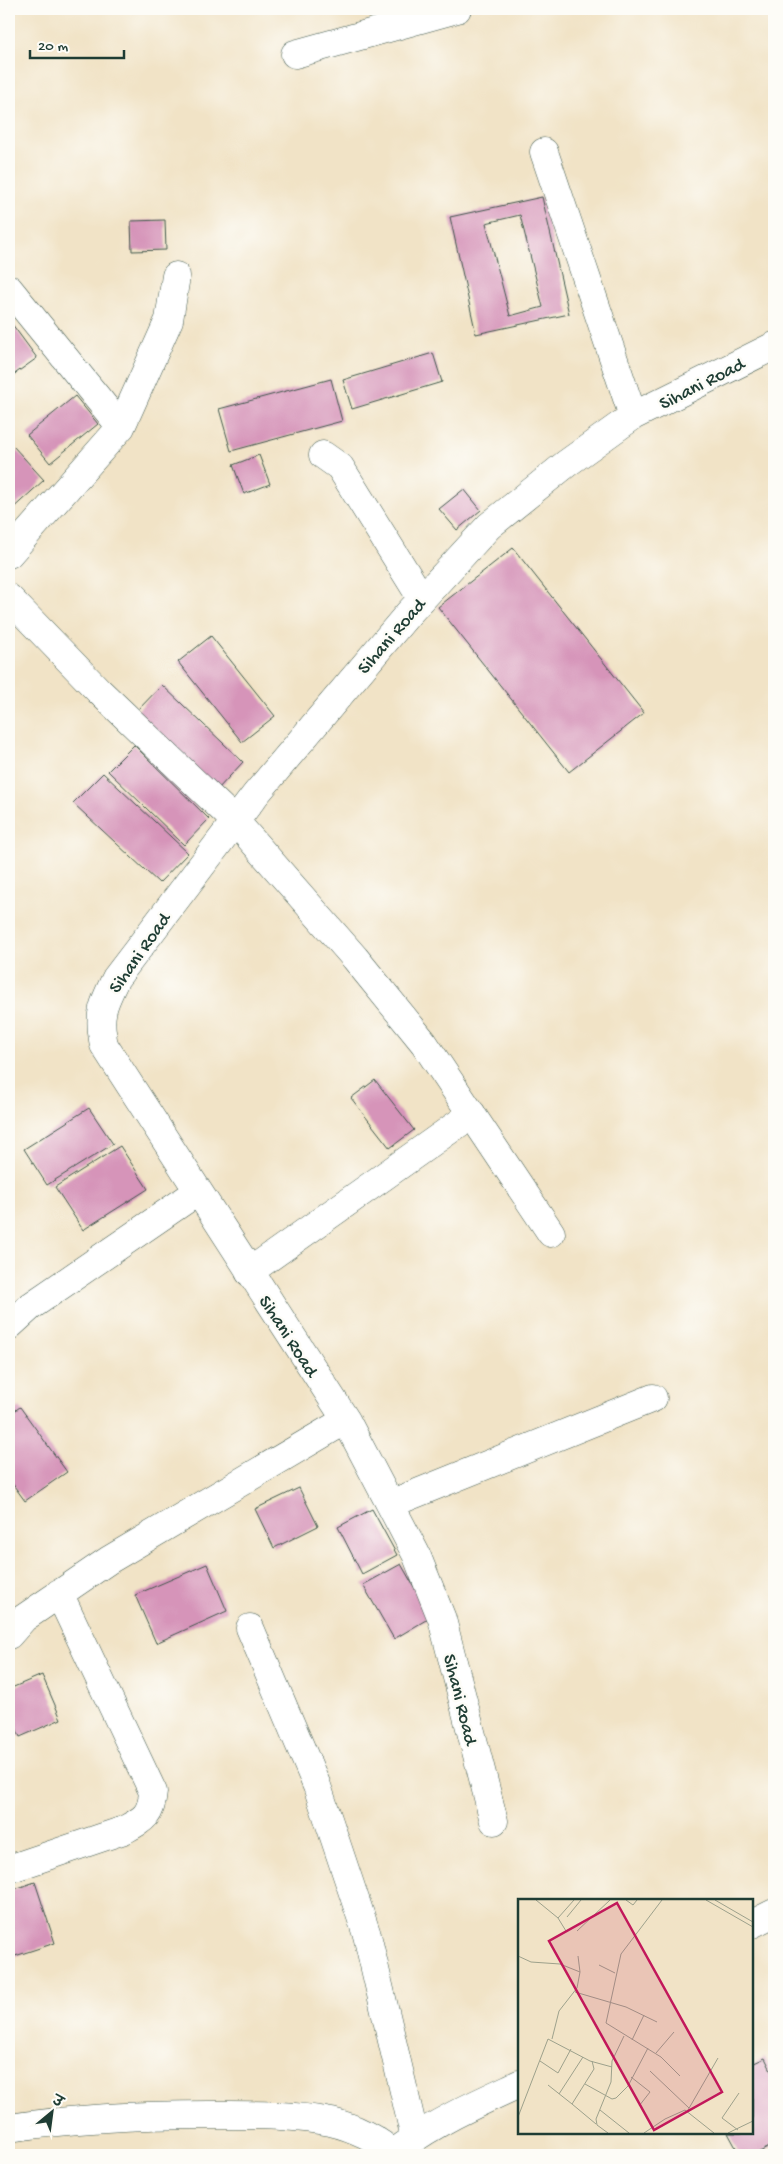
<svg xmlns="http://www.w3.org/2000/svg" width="783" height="2164" font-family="'Gochi Hand','Playpen Sans Deva',sans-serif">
	<rect width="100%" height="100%" fill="#fdfcf7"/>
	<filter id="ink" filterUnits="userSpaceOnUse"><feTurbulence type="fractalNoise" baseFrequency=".02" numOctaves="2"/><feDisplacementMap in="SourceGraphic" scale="10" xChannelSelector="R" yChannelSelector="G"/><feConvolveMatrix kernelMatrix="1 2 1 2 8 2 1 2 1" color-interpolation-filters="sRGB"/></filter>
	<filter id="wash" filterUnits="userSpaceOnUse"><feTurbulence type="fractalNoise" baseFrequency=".0096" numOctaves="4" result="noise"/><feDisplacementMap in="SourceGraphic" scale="20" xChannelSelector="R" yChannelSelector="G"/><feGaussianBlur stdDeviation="1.12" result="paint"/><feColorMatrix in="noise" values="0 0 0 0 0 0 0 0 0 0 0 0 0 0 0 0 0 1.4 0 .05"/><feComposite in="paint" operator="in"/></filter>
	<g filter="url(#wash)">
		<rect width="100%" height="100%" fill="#f1e3c6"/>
		<g id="blocks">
			<path fill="#d694b9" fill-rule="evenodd" d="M313 9H326L315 13Z
				M542 197 569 314 476 334 450 217ZM520 215 543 307 510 316 486 223Z
				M165 220 166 250 132 251 131 221Z
				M9 320 37 358 9 378Z
				M433 353 442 382 352 409 343 380Z
				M331 379 342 421 231 451 219 409Z
				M75 396 98 424 50 463 27 435Z
				M13 446 44 480 9 512V450Z
				M259 455 270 484 244 494 233 465Z
				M464 489 481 510 457 530 439 509Z
				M513 548 644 713 569 772 438 607Z
				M211 636 275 716 242 742 178 662Z
				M162 685 243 762 217 790 136 712Z
				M134 745 209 819 184 845 108 771Z
				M103 773 188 853 159 883 73 803Z
				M375 1080 414 1130 390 1148 351 1098Z
				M89 1108 113 1144 47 1185 24 1149Z
				M120 1146 148 1189 83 1230 55 1187Z
				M20 1407 67 1472 25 1501 9 1479V1415Z
				M299 1488 318 1526 274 1548 255 1509Z
				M372 1509 397 1555 362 1574 338 1527Z
				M207 1564 227 1611 156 1643 135 1595Z
				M401 1564 431 1617 394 1639 363 1585Z
				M42 1675 61 1719 20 1737 9 1712V1689Z
				M35 1882 55 1943 9 1958V1891Z
				M765 2058 774 2076V2145L753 2155H740L728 2133H752V2064Z"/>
		</g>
	</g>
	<g filter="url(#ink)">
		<use href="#blocks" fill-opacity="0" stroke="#3e564a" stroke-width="1"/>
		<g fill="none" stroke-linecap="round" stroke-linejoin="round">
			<g stroke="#3e564a" stroke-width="29">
				<path id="minor" d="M295 54 457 9
					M544 152 633 416
					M9 289 121 427
					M323 455 340 467 422 599
					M9 554 121 427 169 320 176 276
					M9 598 99 691 235 821 355 958 424 1043 551 1233
					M249 1272 472 1114
					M9 1326 31 1306 197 1192
					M390 1504 653 1398
					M250 1628 317 1786 367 1935 415 2138
					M9 1635 24 1618 109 1560 346 1420
					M494 1821 442 1619 416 1554 346 1420 104 1045C98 1015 102 1006 116 978L256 794 408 614 489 526 566 464 633 416 774 346
					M9 1869 124 1830C144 1819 151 1816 153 1792L59 1593
					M752 1924 774 1913
					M9 2128C76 2118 142 2115 210 2115 250 2115 291 2114 331 2122 353 2127 379 2139 394 2155
					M402 2147C439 2120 478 2103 519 2084"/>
			</g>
			<use href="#minor" stroke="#fff" stroke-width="28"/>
		</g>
	</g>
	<g text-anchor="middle" stroke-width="5" stroke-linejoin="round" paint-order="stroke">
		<g font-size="19" fill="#1f3d34" stroke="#fdfcf7">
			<text transform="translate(701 382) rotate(-27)" y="7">Sihani Road</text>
			<text transform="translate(390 635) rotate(-49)" y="7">Sihani Road</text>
			<text transform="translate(138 952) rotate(-55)" y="7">Sihani Road</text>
			<text transform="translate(290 1335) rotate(57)" y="7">Sihani Road</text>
			<text transform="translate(462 1699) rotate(76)" y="7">Sihani Road</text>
		</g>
	</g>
	<g transform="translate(518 1899)">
		<rect width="235" height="235" fill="#f1e3c6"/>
		<path fill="none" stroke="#9da18c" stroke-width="1" d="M18 1 40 19 56 1M108 1 115 6 119 1M144 1 103 55 88 124 143 158 162 177M188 1 235 28M197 1 235 23M49 18 63 1M40 19 48 32M59 32 92 1M0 57 13 63 42 65 62 73M81 66 97 74M57 93 108 108 139 123M34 140 41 112 59 89 62 73 60 57M114 141 126 116M138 154 156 133M22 162 40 174 53 150M74 162 76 170 54 205 78 225M132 172 171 209M113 178 132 193 121 207M67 185 94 200 98 199 110 187 130 149M30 186 54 205M41 195 65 158M82 211 111 234M170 211 200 159M0 218 30 140 72 162 94 168M220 231 204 219 221 194M90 234 79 226 78 220 93 183 94 162 106 137M126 234 147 220 167 211 196 234M210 234 235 222"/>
		<path fill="#c2185b" fill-opacity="0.15" stroke="#c2185b" stroke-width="2.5" d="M99 4 204 193 136 231 31 42Z"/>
		<rect width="235" height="235" fill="none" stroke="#1f3d34" stroke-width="2.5"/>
	</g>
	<rect width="783" height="2164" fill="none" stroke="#fdfcf7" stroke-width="30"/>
	<g transform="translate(52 2112) rotate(29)" stroke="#fdfcf7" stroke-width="4" paint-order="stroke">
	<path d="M0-4L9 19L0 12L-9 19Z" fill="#1f3d34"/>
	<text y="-8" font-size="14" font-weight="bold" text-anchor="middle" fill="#1f3d34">उ</text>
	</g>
	<path d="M30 50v8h94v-8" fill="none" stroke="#1f3d34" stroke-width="2.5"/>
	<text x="38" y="50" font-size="15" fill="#1f3d34" stroke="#fdfcf7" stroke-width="4" paint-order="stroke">20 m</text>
</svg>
